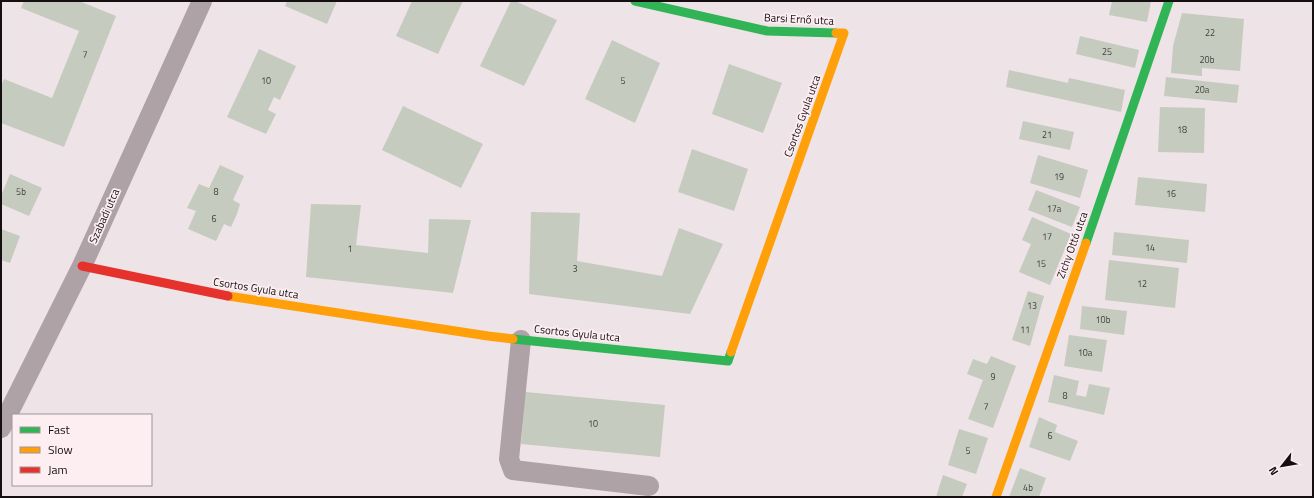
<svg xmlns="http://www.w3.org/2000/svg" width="1314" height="498" font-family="'Titillium Web',sans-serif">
	<rect width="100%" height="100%" fill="#eee3e6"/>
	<path fill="#c6cbbf" d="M24 1H79L116 16 64 147 1 123V86L4 79 52 98 79 31 21 8Z
		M287 1H337L327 24 285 6Z
		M412 1H463L438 54 396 36Z
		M511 1H515L557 20 524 86 480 66Z
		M1112 1H1151L1147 22 1109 15Z
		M1182 13 1244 19 1240 71 1202 68V76L1171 73 1173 46Z
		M1080 36 1139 50 1135 68 1076 54Z
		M612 40 660 63 635 123 585 99Z
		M259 49 296 66 280 100 274 97 268 110 276 114 266 134 227 117Z
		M729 64 782 83 763 133 712 114Z
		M1009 70 1068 83 1069 78 1125 90 1121 112 1006 87Z
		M1166 77 1239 85 1237 103 1164 96Z
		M403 106 483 144 461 188 382 150Z
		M1160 107 1205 108 1204 153 1158 152Z
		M1023 121 1074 132 1070 150 1019 139Z
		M692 149 748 169 734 211 678 192Z
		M1038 155 1088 170 1080 198 1030 183Z
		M220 165 244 176 233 200 240 204 237 214 231 227 224 224 216 241 188 229 196 211 187 208 199 184 209 188Z
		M10 174 42 188 29 216 1 204V196Z
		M1138 177 1207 184 1205 212 1135 205Z
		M1036 190 1080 207 1072 227 1028 210Z
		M311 204 361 205 356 245 428 253 429 219 471 220 453 293 306 277Z
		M531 212 580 213 577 261 662 276 679 228 723 244 690 314 529 294Z
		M1032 217 1071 234 1050 285 1019 272 1031 244 1022 240Z
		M1 229 20 236 10 263 1 260Z
		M1114 232 1189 240 1187 263 1112 255Z
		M1109 260 1179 268 1175 308 1105 300Z
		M1028 291 1044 296 1030 346 1012 340Z
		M1082 306 1127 311 1124 335 1080 329Z
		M1069 335 1107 340 1102 372 1064 366Z
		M991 356 1016 366 993 428 968 419 983 380 967 374 973 359 987 364Z
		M1054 375 1079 381 1076 395 1086 397 1089 384 1110 388 1104 415 1048 402Z
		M525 392 665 405 660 457 521 444Z
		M1039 417 1057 425 1055 432 1078 441 1070 461 1029 447Z
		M959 429 988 438 976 474 948 465Z
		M1020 468 1046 478 1039 497H1009Z
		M943 475 967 484 962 497H936Z"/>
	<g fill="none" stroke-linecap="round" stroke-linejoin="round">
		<path stroke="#afa2a6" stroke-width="20" d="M521 340 509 459 513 470 649 486
			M1 428 82 266 202 1"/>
		<path stroke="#30b455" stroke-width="9" d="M635 1 767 31 836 33
			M1086 243 1169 1
			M513 339 728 361 731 352"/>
		<path stroke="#ff9f0a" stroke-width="9" d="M228 296 488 336 513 339
			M731 352 844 33H836
			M996 497 1086 243"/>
		<path stroke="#e5322d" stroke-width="9" d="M82 266 228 296"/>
	</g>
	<g text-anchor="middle" stroke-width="3.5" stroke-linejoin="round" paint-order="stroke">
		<g font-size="9" fill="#413e3c">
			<text x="1210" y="36">22</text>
			<text x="1107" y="55">25</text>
			<text x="85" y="58">7</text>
			<text x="1207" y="63">20b</text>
			<text x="266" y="84">10</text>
			<text x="623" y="84">5</text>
			<text x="1202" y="93">20a</text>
			<text x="1182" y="133">18</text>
			<text x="1047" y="138">21</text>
			<text x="1059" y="180">19</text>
			<text x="21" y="195">5b</text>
			<text x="216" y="195">8</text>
			<text x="1171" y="197">16</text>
			<text x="1054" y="212">17a</text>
			<text x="214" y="222">6</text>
			<text x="1047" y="240">17</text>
			<text x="1150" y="251">14</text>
			<text x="350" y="252">1</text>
			<text x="1041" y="267">15</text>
			<text x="575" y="272">3</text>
			<text x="1142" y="287">12</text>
			<text x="1032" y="309">13</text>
			<text x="1103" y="323">10b</text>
			<text x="1025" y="333">11</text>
			<text x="1085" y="356">10a</text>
			<text x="993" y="380">9</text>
			<text x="1065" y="399">8</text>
			<text x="986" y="410">7</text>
			<text x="593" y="427">10</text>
			<text x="1050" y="439">6</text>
			<text x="968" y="454">5</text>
			<text x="1028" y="491">4b</text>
		</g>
		<g font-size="11" fill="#150f11" stroke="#fdeef2">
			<text transform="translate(799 19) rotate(3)" y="4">Barsi Ernő utca</text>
			<text transform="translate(802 116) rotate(-70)" y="4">Csortos Gyula utca</text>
			<text transform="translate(104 216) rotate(-66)" y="4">Szabadi utca</text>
			<text transform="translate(1072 245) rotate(-70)" y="4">Zichy Ottó utca</text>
			<text transform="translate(256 288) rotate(9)" y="4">Csortos Gyula utca</text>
			<text transform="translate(577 333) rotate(6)" y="4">Csortos Gyula utca</text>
		</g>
	</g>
	<rect width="1314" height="498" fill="none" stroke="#150f11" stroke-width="4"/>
	<rect x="12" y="414" width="140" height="72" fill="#fdeef2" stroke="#a09598"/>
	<rect x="20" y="427" width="20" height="6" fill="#30b455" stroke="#a09598"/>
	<text x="48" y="434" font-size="12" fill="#150f11">Fast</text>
	<rect x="20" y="447" width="20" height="6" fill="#ff9f0a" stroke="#a09598"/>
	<text x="48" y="454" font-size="12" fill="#150f11">Slow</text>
	<rect x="20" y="467" width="20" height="6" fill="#e5322d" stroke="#a09598"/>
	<text x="48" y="474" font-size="12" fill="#150f11">Jam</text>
	<g transform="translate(1282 466) rotate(239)" stroke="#fdeef2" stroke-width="3" paint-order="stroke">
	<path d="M0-3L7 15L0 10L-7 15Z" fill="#150f11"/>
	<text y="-6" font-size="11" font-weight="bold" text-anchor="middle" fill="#150f11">N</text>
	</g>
</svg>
